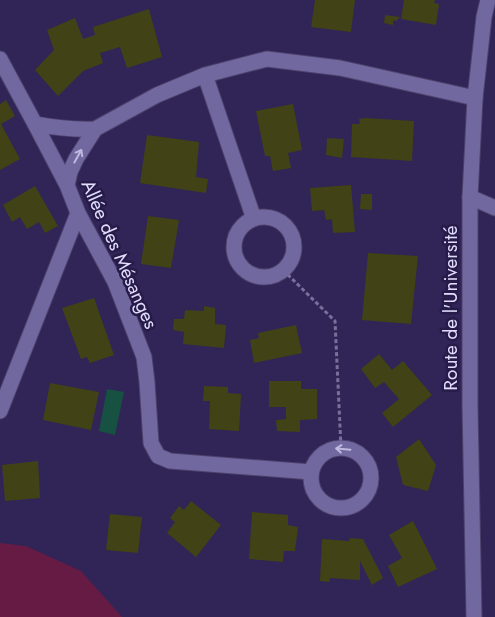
<svg xmlns="http://www.w3.org/2000/svg" width="495" height="617" font-family="Jost,sans-serif">
	<rect width="100%" height="100%" fill="#302556"/>
	<path fill="#651b43" d="M0 543 26 546 81 571 122 617H0Z"/>
	<path fill="#175141" d="M107 389 124 392 115 435 99 431Z"/>
	<path fill="#414215" d="M315 0H355L351 32 311 27Z
		M404 0H435L434 3 439 4 436 25 401 19Z
		M149 9 162 57 127 68 120 47 100 53 103 63 83 71 58 96 35 70 54 50 47 30 75 18 83 39 95 35 93 27Z
		M385 15 400 17 396 21 393 20V25L384 23Z
		M6 100 15 116 1 124 20 159 0 170V104Z
		M293 104 302 150 288 153 291 168 273 171 270 156H265L256 111Z
		M365 118 414 121 412 161 351 157 352 124H360L359 119Z
		M147 135 199 142 196 177 208 179 206 193 140 183Z
		M327 138 344 139 342 158 326 155Z
		M351 185 355 232 333 233 332 219 326 220 324 210 312 211 310 188Z
		M35 186 58 226 45 233 39 222 27 229 20 217 12 222 3 205Z
		M361 194H372V210L360 209Z
		M148 216 179 220 171 268 141 264Z
		M368 253 418 256 411 324 362 320Z
		M94 298 114 355 90 363 87 357 81 359 62 308Z
		M204 306 215 308V324L226 325 224 348 183 344 184 332 173 330 174 319H184L185 310 204 311Z
		M296 325 302 353 254 363 250 340 259 338 258 333Z
		M379 354 392 370 403 361 432 395 393 427 382 413 399 399 384 382 375 388 361 369Z
		M269 381H301V389H317V419L300 420V432L277 431 276 420 286 419V407H269Z
		M50 383 99 392 91 430 43 420Z
		M204 386 228 387V393L241 394 239 431 209 429 210 401H203Z
		M419 439 436 465 428 491 403 485 396 457Z
		M38 461 40 498 5 501 2 465Z
		M191 501 221 525 196 557 167 533 175 522 170 518 179 506 184 510Z
		M252 512 288 515V525L298 527 295 551H284L283 562 249 559Z
		M110 514 142 517 138 553 106 550Z
		M413 521 437 569 398 587 388 566 402 558 389 535Z
		M350 538 363 539 383 578 372 585 360 561V580L330 578 329 582 320 581 322 539 349 541Z"/>
	<g fill="none" stroke-linecap="round" stroke-linejoin="round">
		<g stroke="#4d416c" stroke-width="17">
			<path id="street" d="M0 59 35 124 67 185 78 213 115 282 144 357 147 382 151 443 158 456 170 461 311 472
				M205 75 254 219
				M35 124C57 128 73 130 95 129
				M67 185 70 172 76 159 95 129 157 95 205 75 267 59 340 68 475 98
				M470 197 495 208
				M234 247a30 30 0 1 1 60 0a30 30 0 1 1-60 0Z
				M0 411 78 213
				M311 478a30 30 0 1 1 60 0a30 30 0 1 1-60 0Z"/>
		</g>
		<g stroke="#4d416c" stroke-width="17">
			<path id="secondary" d="M474 617 470 406V197L475 98 484 17 488 0"/>
		</g>
		<path stroke="#78709a" stroke-width="3" stroke-dasharray="4 2.5" stroke-linecap="butt" d="M283 270 335 321 341 448"/>
		<use href="#street" stroke="#71689f" stroke-width="15"/>
		<use href="#secondary" stroke="#71689f" stroke-width="15"/>
	</g>
	<defs><path id="oneway-shaft" d="M-6 0H5M1.5-3L5.5 0L1.5 3" fill="none" stroke-width="1.6" stroke-linecap="round" stroke-linejoin="round" transform="scale(1.25)"/></defs>
	<g stroke="#bfb9df">
		<use href="#oneway-shaft" transform="translate(78 156) rotate(-61)"/>
		<use href="#oneway-shaft" transform="translate(343 449) rotate(-175)"/>
	</g>
	<g text-anchor="middle" stroke-width="5" stroke-linejoin="round" paint-order="stroke">
		<g font-size="19" fill="#e0dcfb" stroke="#271b4a">
			<text transform="translate(120 254) rotate(66)" y="7">Allée des Mésanges</text>
			<text transform="translate(450 308) rotate(-90)" y="7">Route de l'Université</text>
		</g>
	</g>
</svg>
